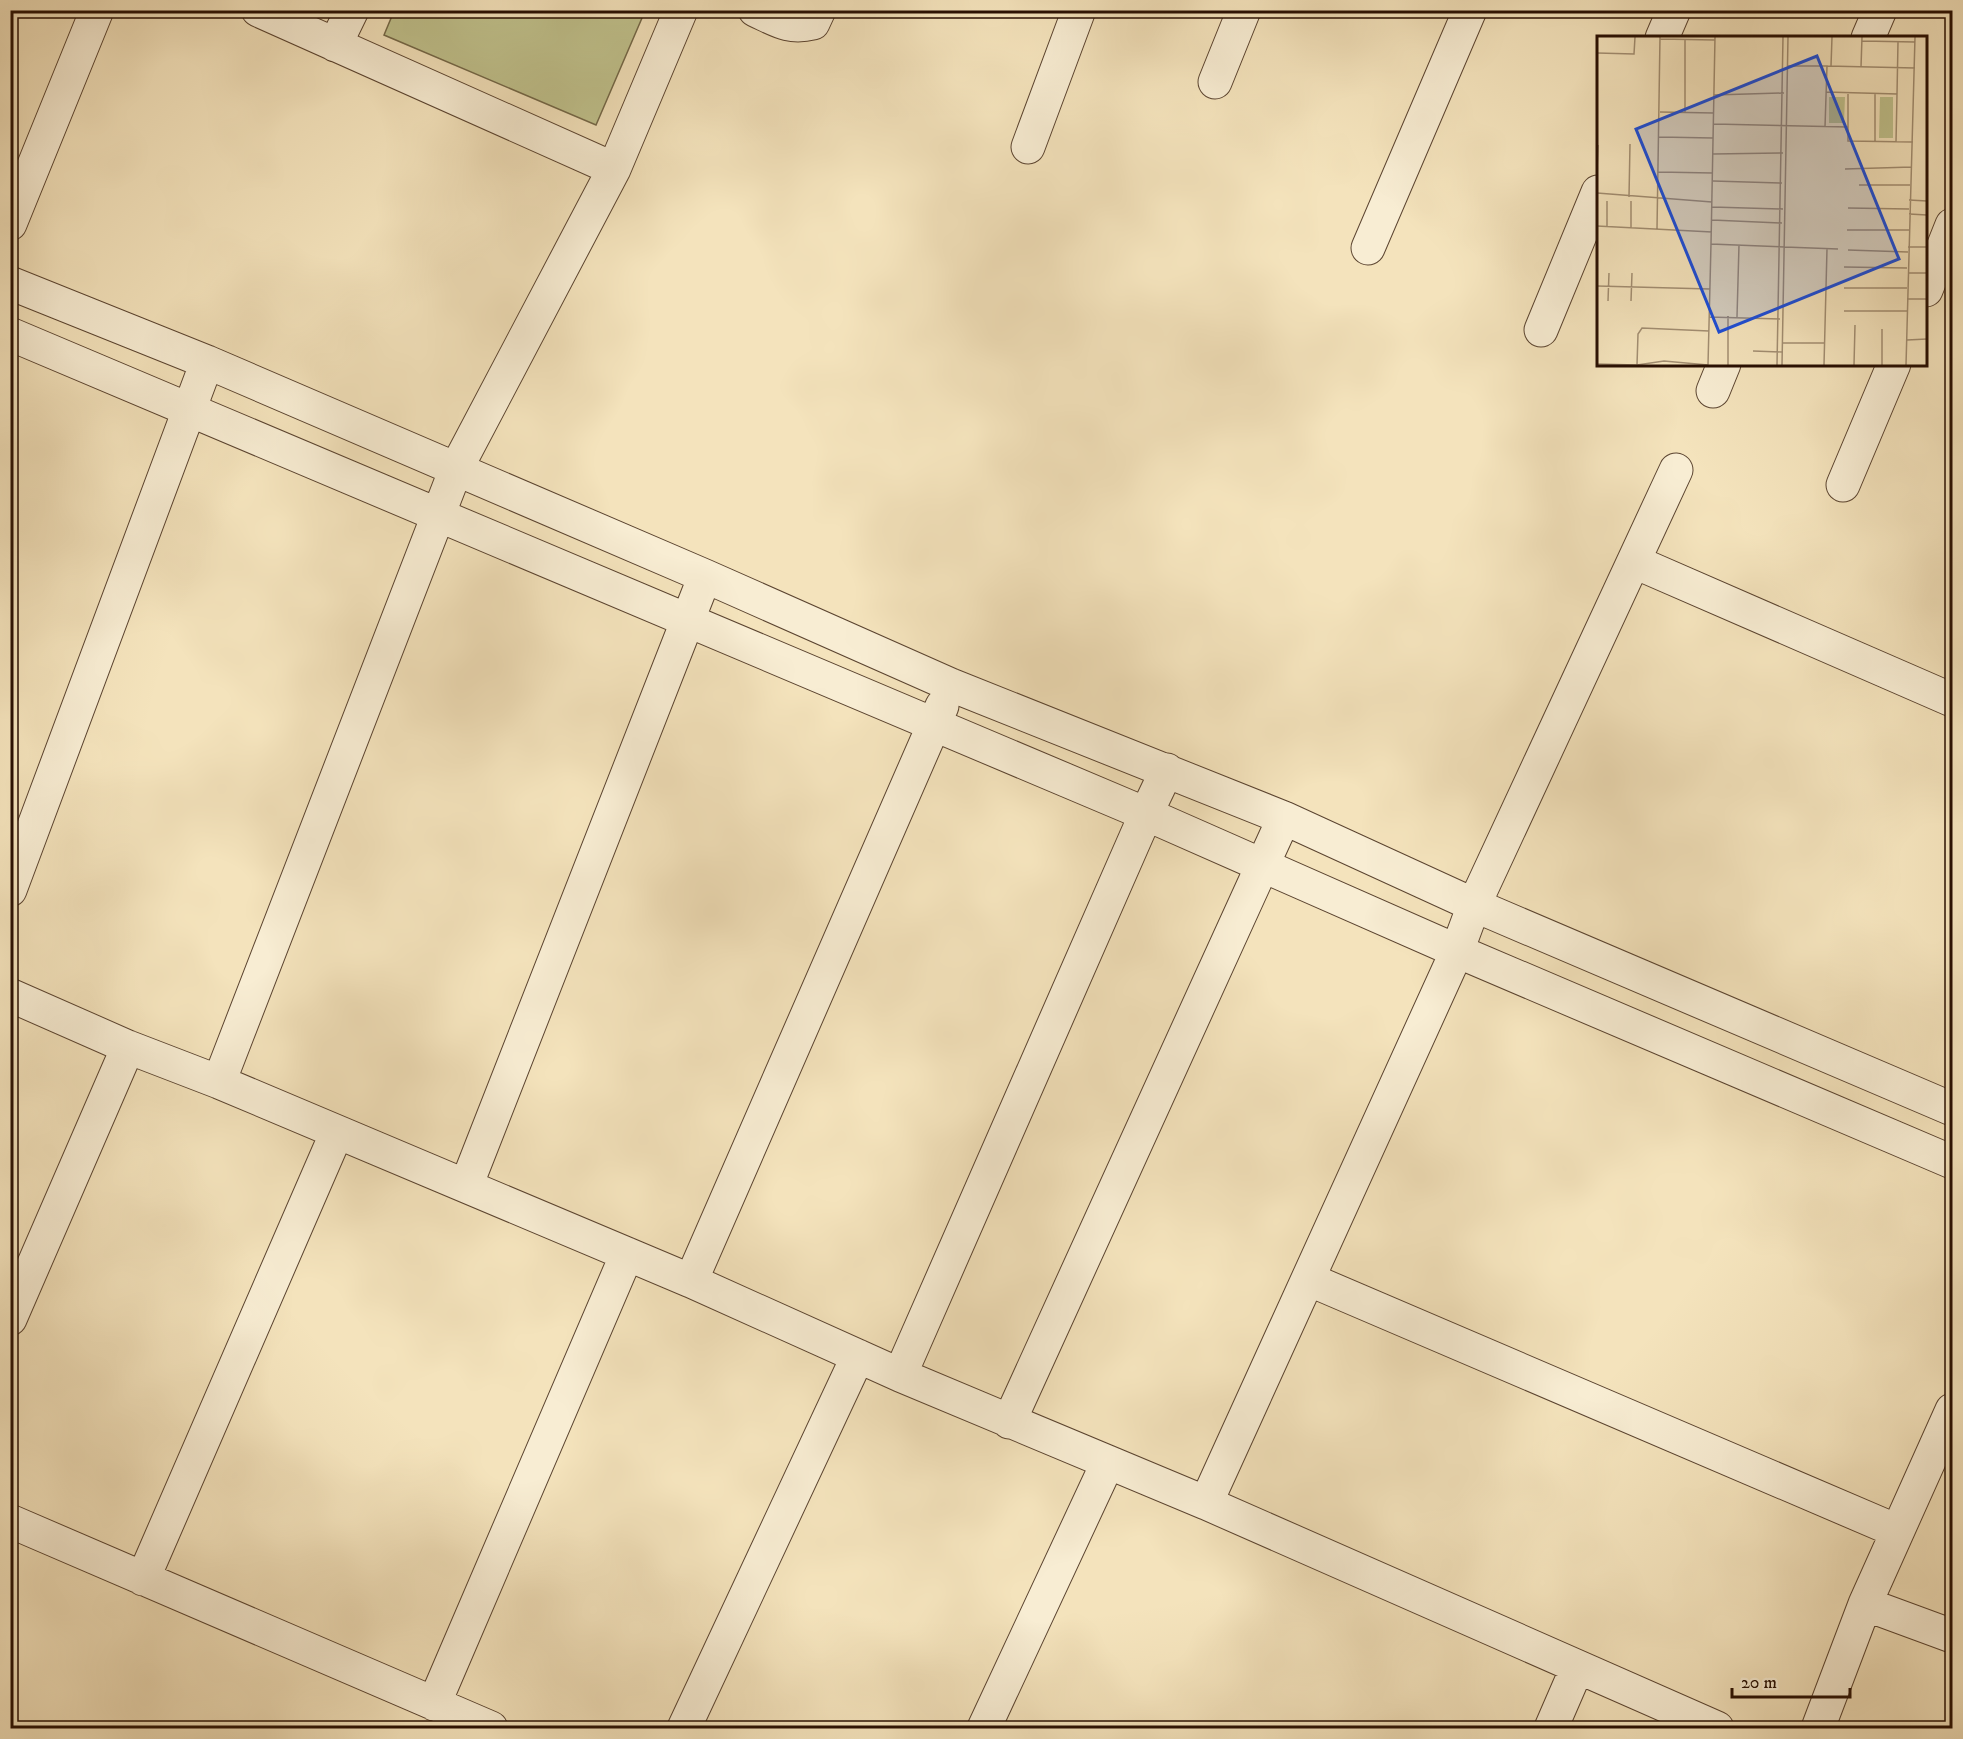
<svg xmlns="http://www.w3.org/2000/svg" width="1963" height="1739" font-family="'IM FELL DW Pica',serif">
	<rect width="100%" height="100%" fill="#f4e3bc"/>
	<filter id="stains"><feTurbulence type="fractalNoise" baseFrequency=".00333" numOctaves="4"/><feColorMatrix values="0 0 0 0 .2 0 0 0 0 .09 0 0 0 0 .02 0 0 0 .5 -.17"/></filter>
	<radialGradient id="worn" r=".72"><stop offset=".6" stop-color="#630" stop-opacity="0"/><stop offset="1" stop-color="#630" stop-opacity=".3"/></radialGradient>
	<path fill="#c0c28d" stroke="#746848" stroke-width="1.5" d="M394 11V10L645 11 596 125 384 35Z"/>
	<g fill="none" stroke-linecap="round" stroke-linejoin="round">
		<g stroke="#5b4430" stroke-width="35">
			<path id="street" d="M258 10 614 169
				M755 10C777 20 788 29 813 23L819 10
				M1662 38 1674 10
				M1868 38 1880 10
				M335 45 352 10
				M1215 82 1244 10
				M1028 147 1079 10
				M10 224 97 10
				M1368 248 1470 10
				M10 283 207 362 705 576 951 685 1284 818 1474 905 1952 1109
				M1926 290 1952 225
				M1541 330 1598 192
				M10 334 1146 814 1457 951 1952 1162
				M1713 391 1724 364
				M1843 485 1894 364
				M1635 562 1952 700
				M10 890 207 362
				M10 995 128 1047 219 1082 691 1281 900 1375 1206 1503 1457 951 1474 905 1676 470
				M219 1082 456 469 614 169 681 10
				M466 1186 705 576
				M1308 1279 1897 1531
				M691 1281 942 706
				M10 1319 128 1047
				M900 1375 1146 814 1167 770
				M1009 1422 1284 818
				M1206 1503 1717 1728
				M10 1521 491 1728
				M143 1579 337 1132
				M1865 1604 1952 1636
				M434 1704 627 1254
				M684 1728 858 1356
				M984 1728 1108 1462
				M1551 1728 1577 1668
				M1818 1728 1865 1604 1952 1410"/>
		</g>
		<use href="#street" stroke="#f8edd3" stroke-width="33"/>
	</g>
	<g transform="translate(1597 36)">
		<rect width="330" height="330" fill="#f4e3bc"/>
		<path d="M232 61H248L247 87H232ZM283 61H296V102H282Z" fill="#c0c28d"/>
		<path fill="none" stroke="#a28e72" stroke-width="1.5" d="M118 1 114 208 241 213M63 3 118 4M265 5 318 6M0 17 37 18 38 1M191 30H230L228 91M230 30 318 32M234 30 235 1M264 31 265 1M229 56 300 58 299 106M278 58V106M300 58 301 6M117 59 187 57M63 76 117 77M88 76V4M117 88 251 91V105L316 106M251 91V58M62 101 116 102M116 118 186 117M248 133 315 131M0 135 1 109M61 136 116 137M116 145 185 147M262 149H313M0 157 115 166M32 161 33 108M312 164 330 165M34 165V192M115 171 186 173M251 172 312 173M312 178 330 179M115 184 185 187M0 190 115 196M10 191V165M60 193 63 1M250 194H312M311 211H330M251 214 311 216M247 231 310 232M311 237H330M0 250 113 253M247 252H310M310 263H330M11 265 12 237M34 265 35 237M247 275H310M112 281 183 283M140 281 142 209M310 304 330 303M185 307H228M156 315 185 316M0 328 40 329 67 325 111 329M40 329 41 298 45 292 112 295M111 329 114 208M131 329V280M180 329 186 1M185 329 191 1M227 329 230 213M257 329 258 289M285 329V293M309 329 318 1"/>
		<path fill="#1d4ed8" fill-opacity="0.15" stroke="#1d4ed8" stroke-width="3" d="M220 20 302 223 122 296 39 93Z"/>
		<rect width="330" height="330" fill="none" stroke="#280f02" stroke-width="3"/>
	</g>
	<rect width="1963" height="1739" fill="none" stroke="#f4e3bc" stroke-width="36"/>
	<rect x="12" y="12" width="1939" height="1715" fill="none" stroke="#280f02" stroke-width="3"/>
	<rect x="18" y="18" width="1927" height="1703" fill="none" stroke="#280f02" stroke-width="1.5"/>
	<path d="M1732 1688v9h118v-9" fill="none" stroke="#280f02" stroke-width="3"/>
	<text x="1741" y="1688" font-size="18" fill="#280f02" stroke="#f8edd3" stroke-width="4.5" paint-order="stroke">20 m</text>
	<rect width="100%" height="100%" filter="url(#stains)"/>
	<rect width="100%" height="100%" fill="url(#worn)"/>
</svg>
